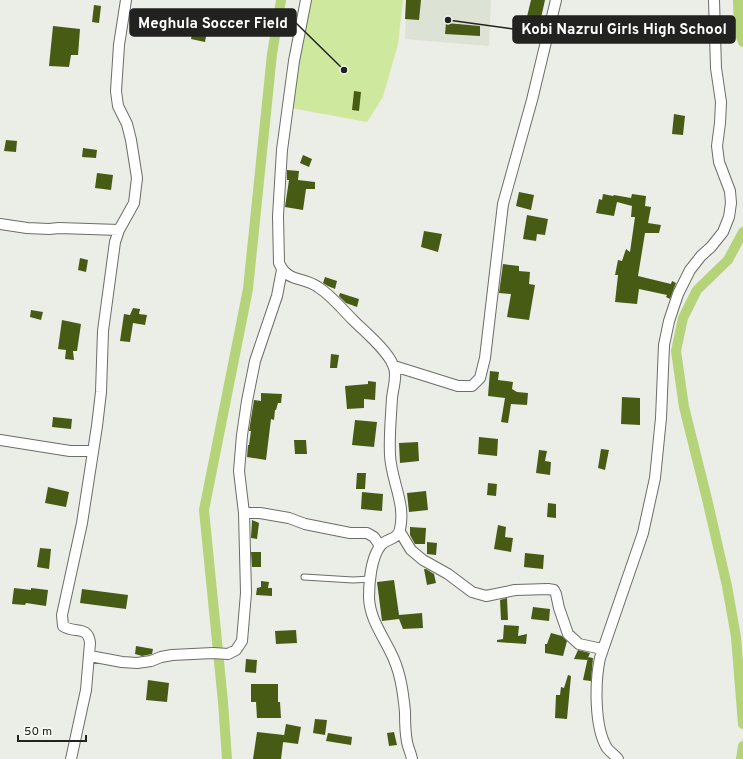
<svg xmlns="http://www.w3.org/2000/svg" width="743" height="759" font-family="Overpass,sans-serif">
	<rect width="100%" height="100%" fill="#ebede7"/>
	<path fill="#dce2d4" d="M407 0H491L489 46 405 39Z"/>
	<path fill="#cee99d" d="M310 0H403L398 44 383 97 367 122 291 108Z"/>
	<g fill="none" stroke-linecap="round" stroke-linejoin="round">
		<path stroke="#b5d379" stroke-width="10" d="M738 0 739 31 743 42
			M743 232 728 260 697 290 683 318 676 351 684 407 707 499 727 586 736 637 743 724
			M227 759 223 702 204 510 248 289 272 54 281 0
			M741 759 743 746"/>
	</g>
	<path fill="#475b15" d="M406 0H421L419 20 405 19Z
		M531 0H545L539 27 525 25Z
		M94 5 101 6 99 23 92 22Z
		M446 23 480 26V36L445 34Z
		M53 26 80 29 78 55H71L69 67 49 66Z
		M193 29 207 31 205 42 191 39Z
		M354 91 361 92 359 111 352 110Z
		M674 114 685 116 683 135 672 134Z
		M6 140 17 141 16 152 4 151Z
		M83 148 97 150 96 158 82 157Z
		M303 155 312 159 309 167 300 163Z
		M287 170 299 171 298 180 315 182V189H306L303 210 285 207 289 180H287Z
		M97 173 113 175 111 190 95 188Z
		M519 192 534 195 531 210 516 206Z
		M603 194 613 196 614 195 631 198 632 194 646 196 645 206 651 207 648 223 661 225 659 233H645L638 276 671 284 672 281 676 283 670 299 666 297 667 295 639 289 637 304 615 302 618 275H615L618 260 622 261 626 249 630 252 635 217H631L632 206 617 202 614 216 596 213 599 199 602 200Z
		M527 215 548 219 545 235 537 234 536 241 523 239Z
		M424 231 442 234 438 252 421 247Z
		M80 258 88 260 86 272 78 270Z
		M503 264 519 266V271L530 272 529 284 535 285 529 320 507 317 511 294 499 293Z
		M325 277 337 281 335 289 328 286 323 283Z
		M340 293 359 299 357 307 346 303 339 296Z
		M133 308 140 309 139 314 147 315 145 325 133 323 130 342 120 341 124 314 130 315Z
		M31 310 43 312 41 320 30 317Z
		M62 320 81 324 77 351H73L74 360 65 359 66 350 58 349Z
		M331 354 339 355 337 368H330Z
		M490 371 499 372 498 380 513 382 512 389 517 392 528 393 527 405 511 404 508 423 501 422 505 398 488 396Z
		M368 381 376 382 375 400 364 399V408L347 409 345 386 368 384Z
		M261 393 282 394 281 403H278L276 410H275L274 420 271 419 266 460 247 457 248 445H249L251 431H249L254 400 261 401Z
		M622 397 640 398V425L621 424Z
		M53 417 72 419 71 429 52 427Z
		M355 420 377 422 374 447 352 445Z
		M479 437 498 439 497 456 478 454Z
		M294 440H306L307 454H295Z
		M418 442 419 461 400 463 399 443Z
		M601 449 609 450 605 470 598 468Z
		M539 450 547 451 545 461 551 462 550 475 536 473Z
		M357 473H366L365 489H356Z
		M488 483 497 484 496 496 487 495Z
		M48 487 69 492 66 507 45 503Z
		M426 491 428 510 409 512 407 493Z
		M362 492 383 494 382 511 361 509Z
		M548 503 556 504V518L547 517Z
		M252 520 259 523 257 539 251 538Z
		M498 525 506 527 505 537 513 538 511 552 494 549Z
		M410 527 426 528 425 544H415L410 535Z
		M427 542 437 543 436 555 427 554Z
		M40 548 51 549 49 569 37 567Z
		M251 552H261V567H252Z
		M525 553 544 555 543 569 524 567Z
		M424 569H426L434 574 436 583 427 585Z
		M394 580 399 615 422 613 423 628 403 629 399 619 382 621 377 582Z
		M261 581 269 582 268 588H272V596L256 595 257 588 261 587Z
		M14 588 31 590V588L48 590 46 606 26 603 25 605 12 604Z
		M82 589 128 595 126 609 80 603Z
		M507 598 508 620H501L500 600Z
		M533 607 550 609 549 621 531 619Z
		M504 625 519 626 518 636 527 634 526 644 497 642V640L503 639Z
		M296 630 297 643 276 644 275 631Z
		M551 633 562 636 567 641 563 656 545 653V644H547Z
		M136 646 153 649 152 654 142 656 135 654Z
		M578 650 590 653 587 660 574 659Z
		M588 657 593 658 591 681 583 680Z
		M246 659 257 660 256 673 245 672Z
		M568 675 571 676 567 719 555 718 556 695H560L561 687 564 688Z
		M148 680 169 683 167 702 146 700Z
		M251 684H278V702H280L281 718H257L256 702H251Z
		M315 719 327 720 325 735 313 733Z
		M286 724 301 727 298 744 283 742Z
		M257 732 284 735 281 759H253Z
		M394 732 397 745 389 746 387 733Z
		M328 733 352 737 351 745 326 741Z"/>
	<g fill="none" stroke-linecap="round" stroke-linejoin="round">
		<g stroke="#6b6d67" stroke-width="7">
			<path id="service" d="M304 577 353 580 370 579"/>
		</g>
		<g stroke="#6b6d67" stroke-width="12">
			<path id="minor" d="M306 0 294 61 282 150 278 216 279 263C288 283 302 276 318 287 332 296 342 309 353 320 365 332 387 350 393 365 398 374 393 388 392 398 391 417 389 436 390 455 391 480 406 504 400 529 398 540 387 538 381 545 371 557 369 583 369 598 370 618 381 633 390 651 400 670 403 690 405 712 405 722 405 732 407 742 408 748 411 753 412 759
				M0 224 27 228 49 229 59 228 119 230
				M394 366 458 386H472L480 378 485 358 503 204 532 100 556 0
				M0 440 70 451H93
				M244 513H260L289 518 305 524 350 533H367L374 537 380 546
				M400 532 411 550 423 560 448 574 472 592 486 596 515 590 548 589 554 590 556 594 559 608 568 634 579 644 602 649
				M90 656 122 662 137 663 151 661 161 657 172 655 213 653 228 654 236 650 242 641 246 593 244 513 239 471 242 435 247 401 255 361 277 296 282 270
				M71 759 86 690 90 643C88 625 75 634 63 626L62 615 82 523 97 426 101 392 103 331 115 242 119 230 134 203 137 178 131 140 127 124 118 106 116 91 119 45 126 0
				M618 759C615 755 610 752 607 748 594 727 595 681 600 658L643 533 655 478 661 418 664 345 669 321 678 294 690 270 701 256 711 247 723 232 729 217 731 203 730 191 719 162 717 146 720 123 721 102 716 68 714 0"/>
		</g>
		<use href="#service" stroke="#fff" stroke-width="5"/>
		<use href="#minor" stroke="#fff" stroke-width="10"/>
	</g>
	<path fill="none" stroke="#222220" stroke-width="1.5" d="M344 70L296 23M448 20L513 29"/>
	<g fill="#222220" stroke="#f8fbf4" stroke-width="1.5">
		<circle cx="344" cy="70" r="4"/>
		<circle cx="448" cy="20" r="4"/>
	</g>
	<g fill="#222220" stroke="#222220" stroke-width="1.5">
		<rect x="130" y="9" width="166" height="27" rx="4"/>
		<rect x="513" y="16" width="222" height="27" rx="4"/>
	</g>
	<g font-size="15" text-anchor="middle" font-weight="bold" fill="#fff">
		<text x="213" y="28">Meghula Soccer Field</text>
		<text x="624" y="34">Kobi Nazrul Girls High School</text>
	</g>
	<path d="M18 735v6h68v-6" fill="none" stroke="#222220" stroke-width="2"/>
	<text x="24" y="735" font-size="12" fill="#222220" stroke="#f8fbf4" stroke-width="3" paint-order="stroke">50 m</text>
</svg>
